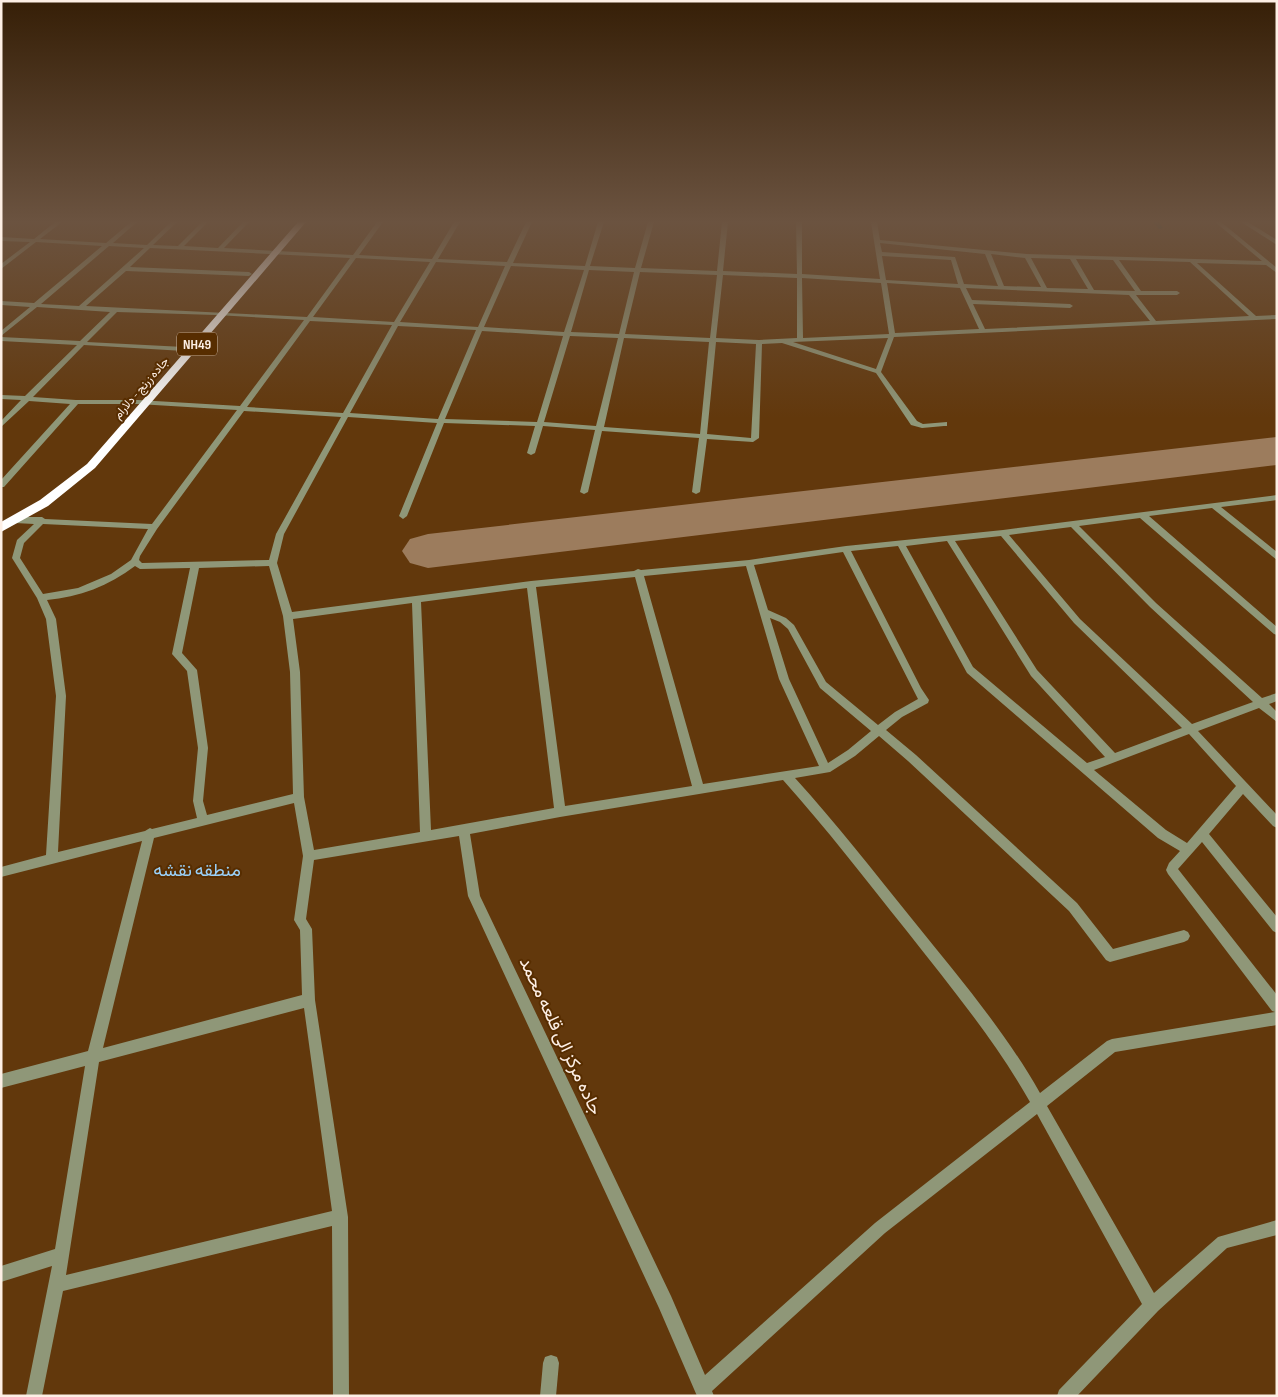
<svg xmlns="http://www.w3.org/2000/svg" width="1278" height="1397" font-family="'Sofia Sans Condensed',Vazirmatn,sans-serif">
	<rect width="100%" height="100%" fill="#62380c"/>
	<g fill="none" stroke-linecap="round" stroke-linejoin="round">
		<path fill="#013830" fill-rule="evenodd" d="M1153 222H1158L1163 228 1159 229Z"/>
		<path fill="#9c7c5d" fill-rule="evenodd" d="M1277 437V465L428 568 410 563 402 551 410 539 428 534Z"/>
		<path fill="#8f9778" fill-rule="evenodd" d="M55 222H62L40 239 106 243 131 222H137L113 243 147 245 171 222H177L153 245 178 246 202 222H208L184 246 218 248 243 222H249L224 248 353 255 377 222H383L359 255 432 259 454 222H460L438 259 507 262 526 222H532L513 263 585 266 598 222H604L590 266 635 268 648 222H654L641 268 717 271 722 222H728L723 271 797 274 796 222H802V274L880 279 871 222H877L880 240 1027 254 1262 261 1215 222H1221L1277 268V273L1266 265 1197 263 1256 316 1277 315V319L894 337 881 372 917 421 923 424 947 422V426H944L922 428 911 425 876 373 782 343 762 344 759 438 753 442 707 439 700 492 696 494 692 492 699 438 602 431 588 492 584 494 580 492 595 430 543 426 535 453 531 455 527 453 535 426 444 423 407 516 403 519 399 516 437 423 348 417 284 534 277 563 292 612 531 581 634 571 638 569 641 570 749 560 846 546 1003 530 1277 495V500L1221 507 1277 552V560L1212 508 1149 516 1277 627V635L1274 634 1140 518 1079 526 1156 603 1262 698 1277 693V701L1269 704 1277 712V722L1259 708 1198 731 1277 815V828L1273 826 1243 794 1209 834 1277 917V933L1273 931 1202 842 1178 869 1277 995V1025L1115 1052 1047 1106 1154 1293 1218 1237 1277 1220V1235L1227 1248 1158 1311 1077 1396H1057L1059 1390 1142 1304 1037 1114 885 1233 712 1391 714 1396H697L659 1308 468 896 459 836 314 860 306 919 312 929 315 1000 348 1217 349 1396H333L332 1226 63 1291 42 1396H26L52 1266 1 1282V1266L55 1249 85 1066 1 1088V1074L88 1051 142 841 1 877V867L46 855 56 696 46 619 37 598 12 558 17 540 34 524 15 523 11 520 15 517H42L45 519 152 524 237 410 138 404H78L4 487H1V480L70 404 29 401 1 427V421L21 400 1 399V395L25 396 77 345 1 341V337L80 341 110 312 37 307 1 336V331L30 307 1 305V301L34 303 102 246 36 242 1 269V264L30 242 1 241V237L34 239ZM880 243 985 254 998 286 964 284 955 257 882 252ZM109 246 144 248 79 306 41 304ZM150 248 350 258 307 317 86 306 126 271 249 276 252 274 249 272 130 267ZM991 254 1025 258 1041 287 1004 286ZM882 256 951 260 958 284 886 280ZM356 258 430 262 394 322 313 317ZM1031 258 1070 259 1088 289 1047 288ZM1076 259 1113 260 1135 291 1094 290ZM1119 260 1190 262 1249 316 1156 321 1136 295H1177L1180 293 1177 291H1141ZM436 262 505 266 478 327 400 322ZM511 266 584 270 564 332 484 327ZM589 270 634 272 619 334 571 332ZM640 272 717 275 710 338 625 334ZM723 275 797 278V338L759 340 716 338ZM802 278 881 283 889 334 803 338ZM887 283 960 288 979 329 895 333ZM966 288 1129 295 1150 321 985 329 973 304 1070 308 1073 306 1070 304 972 300ZM117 312 216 315 304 320 240 406 138 400H76L33 397 84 345 184 351 187 349 184 347 87 342ZM310 321 392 325 343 413 247 407ZM398 326 476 330 438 419 350 413ZM482 331 563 336 537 422 445 419ZM570 336 618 338 596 426 544 422ZM624 338 709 342 700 434 604 427ZM888 338 876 369 793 342ZM716 342 756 344 751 438 707 434ZM244 411 341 417 276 534 269 560 142 563 139 560 140 556 157 529ZM43 524 148 529 131 560 111 574 78 588 43 594 20 558 24 543ZM1071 527 1150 607 1253 702 1192 724 1080 619 1009 535ZM1001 536 1074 623 1182 728 1115 753 1037 670 955 541ZM947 541 1031 676 1105 757 1087 763 973 667 906 546ZM898 546 967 673 1158 838 1180 851 1169 863 1166 870 1168 874 1272 1011 1275 1012 1112 1039 1107 1041 1040 1093C1005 1031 957 975 912 919 874 872 836 823 795 778L830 772 855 756 879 736 908 761 1069 911 1106 960 1110 962 1184 942 1188 940 1190 936 1188 932 1184 930 1113 949 1077 903 916 755 886 730 902 717 928 703 929 700 921 688 851 551ZM843 552 918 699 895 712 878 725 826 682 794 625 786 618 768 610 754 565ZM135 566 140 569 190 568 172 654 187 671 198 748 193 801 197 818 152 829 150 828 145 831 58 852 66 696 56 619 47 600C79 597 109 586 135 566ZM269 566 283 616 290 672 293 794 207 815 203 801 208 748 197 670 182 653 199 568ZM746 566 779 679 819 766 703 784 644 576ZM635 577 692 786 565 806 536 587ZM527 588 554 808 431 830 421 602ZM412 603 420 832 314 850 304 797 300 672 293 619ZM770 618 780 622 788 629 820 688 871 731 848 750 828 763 789 679ZM1189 734 1236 786 1187 843 1166 830 1094 770ZM783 780C826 828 866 880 906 930 949 985 995 1040 1030 1102L875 1223 705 1375 671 1296 480 896 470 834 560 817ZM294 803 303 856 294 920 300 930 302 995 103 1048 154 838ZM304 1008 332 1211 66 1275 99 1062Z
			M1241 222H1248L1277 240V245Z
			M551 1355 557 1357 559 1363 556 1396H540L543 1363 545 1357Z"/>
		<path fill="#fff" fill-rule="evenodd" d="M298 222H306L95 468 48 506 1 532V522L40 500 87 464Z"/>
	</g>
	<linearGradient id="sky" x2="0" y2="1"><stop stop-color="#361f07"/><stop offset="0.53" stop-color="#6b5340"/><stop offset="1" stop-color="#6b5340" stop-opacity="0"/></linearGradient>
	<rect width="1278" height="418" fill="url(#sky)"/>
	<g text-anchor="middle" stroke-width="4" stroke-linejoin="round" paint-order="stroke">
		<g font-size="12" fill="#fdefe5" stroke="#572d00">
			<text transform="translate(141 388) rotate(-49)" y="4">جاده زرنج - دلارام</text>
		</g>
		<rect fill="#572d00" stroke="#cbb5a0" stroke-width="1" x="177" y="332.5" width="40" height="23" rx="4"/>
		<g font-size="14" font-weight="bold" fill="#fdefe5">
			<text x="197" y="349">NH49</text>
		</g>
		<g font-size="18" fill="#9ad1f9" stroke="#572d00">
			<text x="197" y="876">منطقه نقشه</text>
		</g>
		<g font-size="18" fill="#fdefe5" stroke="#572d00">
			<text transform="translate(561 1036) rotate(65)" y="6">جاده مرکز الی قلعه محمد</text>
		</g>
	</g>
	<rect width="1278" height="1397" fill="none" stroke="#fdefe5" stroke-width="5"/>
</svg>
